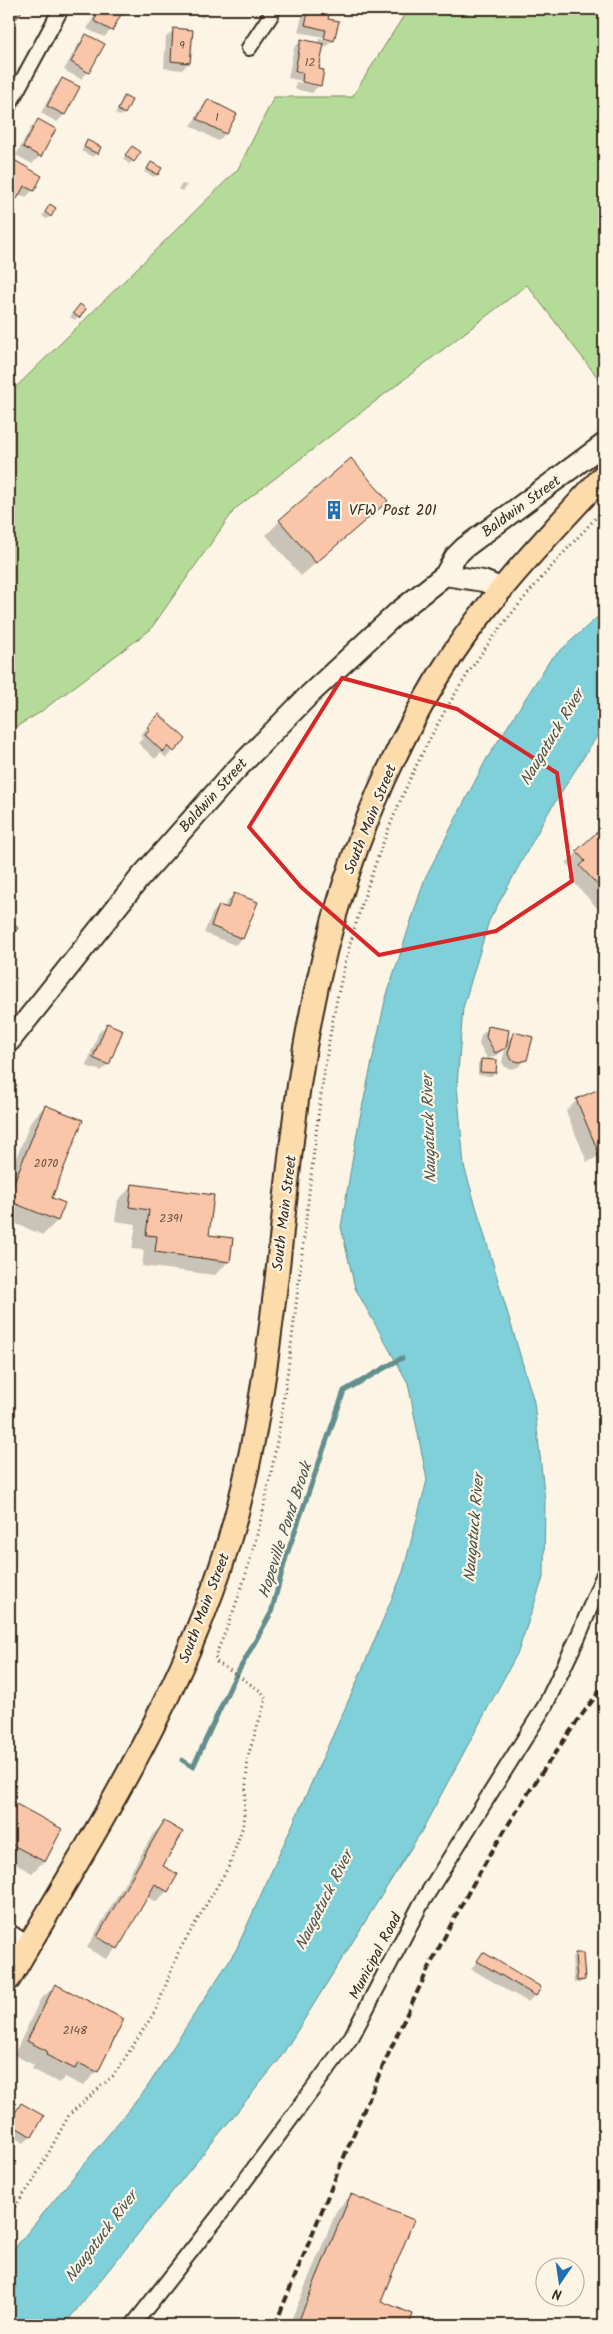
<svg xmlns="http://www.w3.org/2000/svg" width="613" height="2334" font-family="Kalam,sans-serif">
	<rect width="100%" height="100%" fill="#fcf5e5"/>
	<filter id="ink" filterUnits="userSpaceOnUse"><feTurbulence type="fractalNoise" baseFrequency=".02" numOctaves="2"/><feDisplacementMap in="SourceGraphic" scale="10" xChannelSelector="R" yChannelSelector="G"/><feConvolveMatrix kernelMatrix="1 2 1 2 8 2 1 2 1" color-interpolation-filters="sRGB"/></filter>
	<g filter="url(#ink)">
		<path fill="#b4dc98" stroke="#78835b" d="M408 9H604V386L527 285 235 509 150 630 39 713 9 731V394L238 169 274 97H352Z"/>
		<path fill="#7fd0d9" stroke="#648e8e" d="M604 611V725L548 813 489 921 463 1008 457 1085 464 1166 534 1402 545 1501 544 1575 518 1652 421 1832 279 2060 64 2325H9V2255L146 2089 236 1950 356 1684 403 1572 427 1480 408 1383 355 1288 341 1227 358 1127 385 1001 425 878 486 760 550 660Z"/>
		<path fill="#0003" d="M9 9H21L9 25Z
			M98 9H123L111 30 104 37 87 29Z
			M136 9 144 11 139 18 132 14Z
			M197 9H219L201 18Z
			M304 9H329L326 20 333 40 326 47 322 46 317 70 319 85 312 93 295 89 296 82 316 86V84L288 78 294 48 302 40 318 44 319 38 330 41V38L298 32Z
			M174 30 189 62 182 70 164 68 166 37Z
			M87 35 88 72 81 79 64 70 79 43Z
			M63 80 79 88 64 115 57 122 41 113 55 87Z
			M124 98V113L121 116 115 114Z
			M208 101 235 115 225 134 218 141 191 126 201 108Z
			M38 121 54 130 40 156 32 164 16 155 31 128Z
			M88 142 100 148 93 157 81 151Z
			M129 151 133 161 129 164 123 159Z
			M15 162 33 190 26 197 18 194 9 205V168Z
			M151 163 157 174 154 177 144 172Z
			M182 184 187 185 182 191 178 189Z
			M47 209 50 216 47 219 42 216Z
			M76 309 78 317 75 320 70 317Z
			M387 501 301 576 266 535 280 521Z
			M152 723 184 739 166 758 161 753 155 759 138 743 143 738 140 735Z
			M604 828V902L597 908 570 878 575 873 566 863Z
			M234 894 242 938 235 945 204 933 212 914 219 906 224 908 227 902Z
			M107 1025 108 1064 101 1071 86 1066 99 1032Z
			M489 1028 505 1043 514 1034 526 1059 518 1067 512 1069 505 1067 502 1062 506 1046 497 1055 488 1059 479 1045 481 1035Z
			M482 1060 495 1073 491 1076 478 1075V1063Z
			M604 1089V1154L587 1162 566 1111 577 1100Z
			M45 1106 51 1199 57 1221 43 1235 9 1221V1176L31 1121Z
			M133 1185 207 1236 229 1261 215 1275 142 1266 144 1250 132 1249 136 1224 115 1221 118 1200Z
			M9 1802 61 1829 43 1862 32 1873 9 1860Z
			M164 1823 161 1866 167 1891 156 1902 147 1897 117 1948 106 1959 87 1948 153 1834Z
			M483 1954 535 1995 528 2002 471 1969Z
			M576 1954 583 1980 580 1983H574L572 1957Z
			M55 1986 97 2071 83 2086 65 2077 59 2083 32 2069 34 2065 14 2055 40 2000Z
			M22 2105 31 2136 24 2143 9 2134V2121Z
			M351 2195 379 2302 408 2325H289L337 2210Z"/>
		<g fill="none" stroke-linecap="round" stroke-linejoin="round">
			<path stroke="#648e8e" stroke-width="5" d="M182 1760 193 1767 232 1683 271 1613 286 1557 344 1391 402 1358"/>
		</g>
		<path fill="#f9c6a9" stroke="#3b2a1e" d="M9 9H23L17 18 9 14Z
			M100 9H124L112 31 94 21Z
			M309 9H330L328 19 339 21 334 41 324 38 326 30 305 25Z
			M173 28 193 30 190 63 171 61Z
			M86 34 105 44 89 73 71 62Z
			M301 39 324 44 319 69 324 70 321 86 302 82 303 73 295 71Z
			M62 78 80 87 65 115 47 106Z
			M124 96 132 100 125 114 118 110Z
			M208 99 237 114 226 134 197 119Z
			M38 119 56 129 41 157 23 147Z
			M87 140 101 147 98 154 84 147Z
			M132 146 141 152 134 162 125 155Z
			M14 160 42 176 34 191 24 186 17 199 9 194V171Z
			M151 162 162 168 158 175 147 169Z
			M50 204 56 208 51 217 45 212Z
			M80 304 86 309 79 318 73 313Z
			M351 458 388 501 316 563 279 520Z
			M159 714 186 739 174 752 168 746 163 752 145 735 150 730 147 727Z
			M604 826V892L580 866 585 861 576 851Z
			M234 893 258 902 243 939 211 926 219 905 228 908Z
			M9 920 18 928 9 940Z
			M107 1023 123 1030 109 1065 93 1058Z
			M488 1026 509 1030 506 1048 495 1053 486 1037Z
			M514 1032 533 1037 527 1060 520 1062 512 1060 508 1054Z
			M481 1059 497 1060 496 1073 480 1072Z
			M9 1079 17 1085 9 1096Z
			M604 1087V1149L598 1151 576 1099Z
			M45 1105 83 1120 52 1198 65 1203 58 1221 9 1201V1195Z
			M132 1184 214 1195 209 1235 233 1238 230 1262 155 1252 157 1236 146 1235 149 1210 129 1207Z
			M9 1800 62 1829 45 1862 9 1843Z
			M164 1821 183 1832 163 1866 178 1874 168 1892 155 1884 118 1949 97 1937Z
			M483 1952 541 1987 536 1996 477 1961Z
			M575 1953H583L585 1980 577 1981Z
			M55 1984 124 2019 98 2072 78 2063 75 2069 46 2055 47 2051 27 2041Z
			M21 2103 44 2116 32 2137 9 2123Z
			M351 2194 414 2220 381 2301 413 2314 409 2325H297Z"/>
		<g fill="none" stroke-linecap="round" stroke-linejoin="round">
			<g stroke="#3b2a1e" stroke-width="18">
				<path id="street" d="M249 48 271 15 272 9
					M9 105 61 9
					M133 2325 221 2213 352 2036 421 1904 545 1706 578 1637 604 1574"/>
			</g>
			<g stroke="#3b2a1e" stroke-width="24">
				<path id="secondary" d="M445 575 483 581 503 589
					M9 1042 139 879 233 773 309 695 397 613 445 575 455 557 464 548 604 444
					M9 1935 27 1947"/>
			</g>
			<g stroke="#3b2a1e" stroke-width="26">
				<path id="primary" d="M9 1979C94 1832 190 1686 235 1520 273 1378 279 1230 299 1085 321 932 368 782 454 652 497 588 552 532 604 475"/>
			</g>
			<path stroke="#3b2a1e" stroke-width="3" stroke-dasharray="1 4" stroke-linecap="butt" d="M9 2215 32 2183 69 2115 114 2075 156 2010 179 1951 229 1866 243 1826 248 1756 266 1699 262 1692 217 1662 215 1656C273 1527 287 1383 303 1244 313 1164 320 1083 336 1004 359 891 408 762 473 666 511 609 558 559 604 509"/>
			<use href="#street" stroke="#fcf5e5" stroke-width="14"/>
			<use href="#secondary" stroke="#fcf5e5" stroke-width="20"/>
			<use href="#primary" stroke="#fddcac" stroke-width="22"/>
			<path stroke="#3b2a1e" stroke-width="4" stroke-dasharray="8 4" stroke-linecap="butt" d="M275 2325C328 2197 378 2067 441 1944 487 1853 543 1766 604 1685"/>
		</g>
	</g>
	<path fill="none" stroke="#d62828" stroke-width="4" stroke-linejoin="round" d="M342 678 457 709 557 773 572 881 496 931 379 955 301 887 249 827Z"/>
	<defs>
		<g id="building-bare" transform="scale(1.5)"><path d="M-4-6H4V6H1V3H-1V6H-4ZM-2.5-4.3h1.7v1.8h-1.7ZM.8-4.3h1.7v1.8H.8ZM-2.5-1h1.7V.8h-1.7ZM.8-1h1.7V.8H.8Z" fill="#1f6fb2" stroke="#fcf5e5" stroke-width="2.5" paint-order="stroke"/></g>
	</defs>
	<g fill-rule="evenodd">
		<use href="#building-bare" x="334" y="510"/>
	</g>
	<g text-anchor="middle" stroke-width="4.5" stroke-linejoin="round" paint-order="stroke">
		<g font-size="12" fill="#6a5141">
			<text x="182" y="49">9</text>
			<text x="310" y="66">12</text>
			<text x="217" y="121">1</text>
			<text x="46" y="1167">2070</text>
			<text x="171" y="1222">2391</text>
			<text x="75" y="2034">2148</text>
		</g>
		<g font-size="15" fill="#3b2a1e" stroke="#fcf5e5">
			<text transform="translate(521 506) rotate(-36)" y="5">Baldwin Street</text>
			<text transform="translate(213 795) rotate(-48)" y="5">Baldwin Street</text>
			<text transform="translate(370 819) rotate(-68)" y="5">South Main Street</text>
			<text transform="translate(284 1213) rotate(-83)" y="5">South Main Street</text>
			<text transform="translate(204 1608) rotate(-69)" y="5">South Main Street</text>
			<text transform="translate(375 1956) rotate(-62)" y="5">Municipal Road</text>
		</g>
		<g font-size="15" fill="#3b2a1e" stroke="#fcf5e5" text-anchor="start">
			<text x="349" y="515">VFW Post 201</text>
		</g>
		<g font-size="16" font-style="italic" fill="#4c544d" stroke="#fcf5e5">
			<text transform="translate(551 737) rotate(-59)" y="6">Naugatuck River</text>
			<text transform="translate(428 1129) rotate(-92)" y="6">Naugatuck River</text>
			<text transform="translate(473 1528) rotate(-85)" y="6">Naugatuck River</text>
			<text transform="translate(284 1530) rotate(-72)" y="6">Hopeville Pond Brook</text>
			<text transform="translate(323 1900) rotate(-63)" y="6">Naugatuck River</text>
			<text transform="translate(100 2236) rotate(-53)" y="6">Naugatuck River</text>
		</g>
	</g>
	<rect width="613" height="2334" fill="none" stroke="#fcf5e5" stroke-width="30"/>
	<rect x="15" y="15" width="583" height="2304" fill="none" stroke="#3b2a1e" stroke-width="2" filter="url(#ink)"/>
	<g transform="translate(560 2282) rotate(193)"><circle r="24" fill="#fcf5e5" stroke="#afa495"/>
	<path d="M0-4L9 19L0 12L-9 19Z" fill="#1f6fb2"/>
	<text y="-8" font-size="14" font-weight="bold" text-anchor="middle" fill="#3b2a1e">N</text>
	</g>
</svg>
